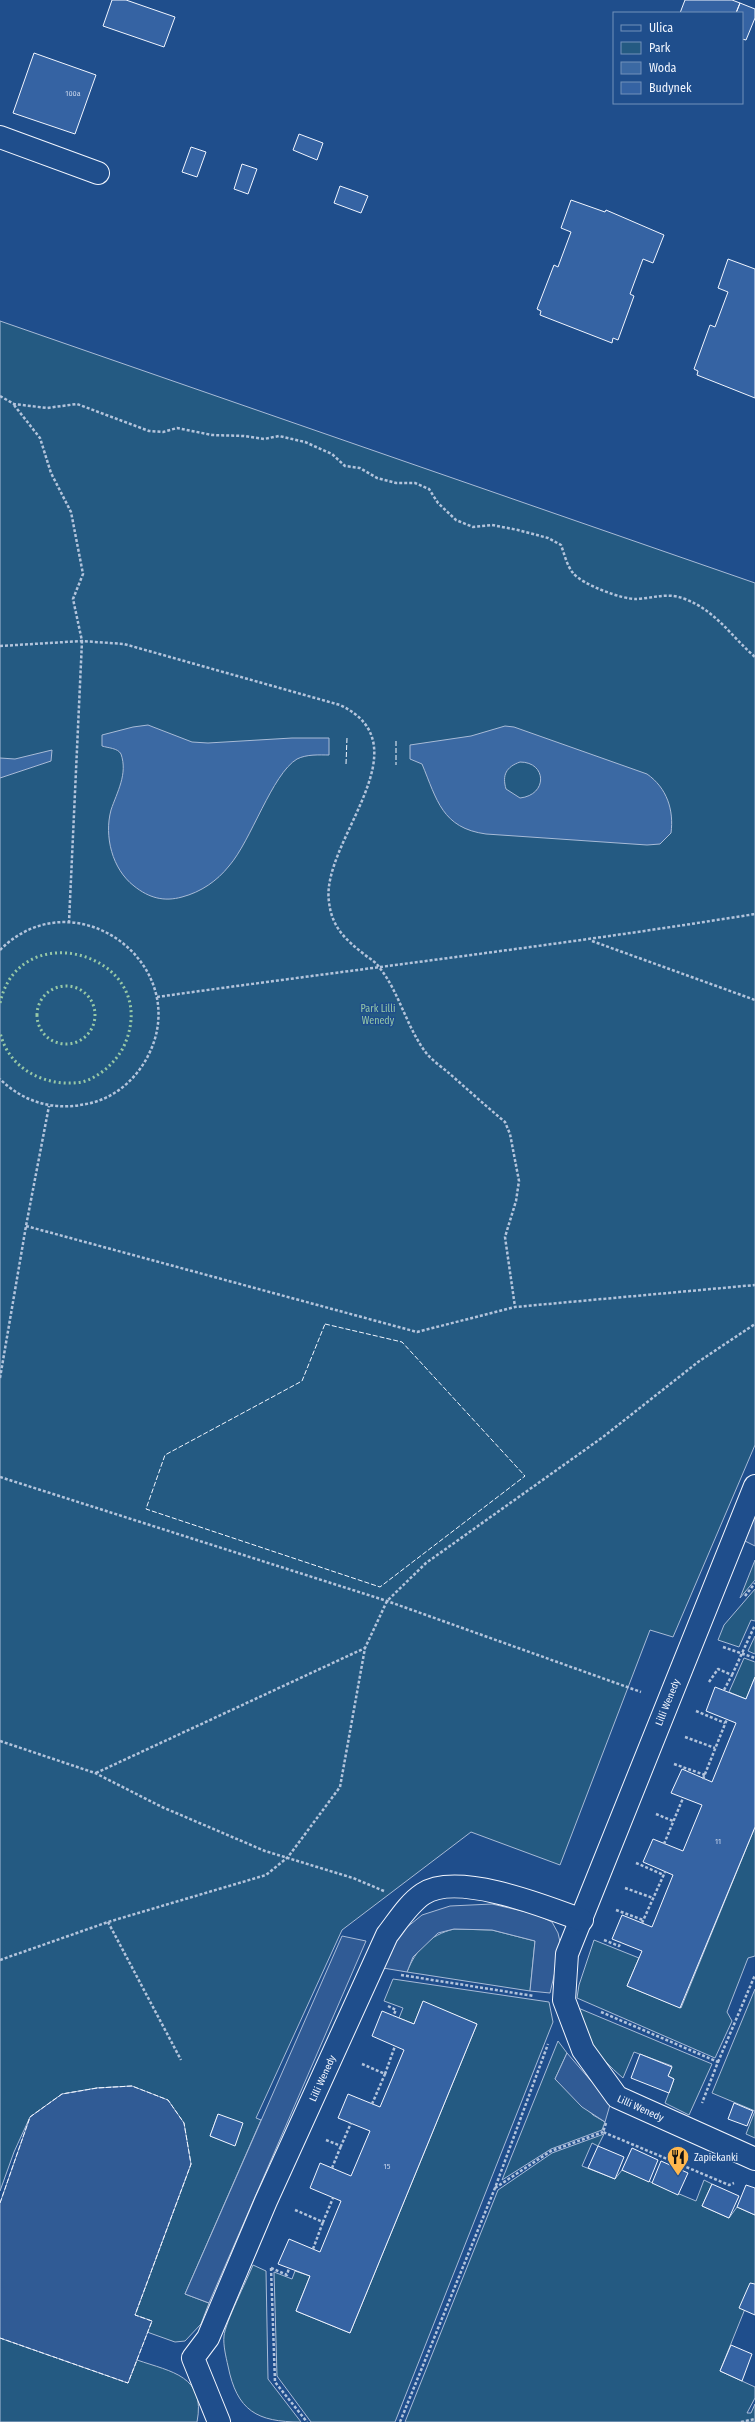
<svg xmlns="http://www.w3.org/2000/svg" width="755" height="2422" font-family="'Fira Sans Condensed',sans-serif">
	<rect width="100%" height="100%" fill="#1f4e8c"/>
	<path fill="#245a82" stroke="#a8bbd7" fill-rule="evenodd" d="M0 321 755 583V1445L673 1637 650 1630 560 1865 471 1832 342 1930 256 2118 261 2120 185 2294 209 2303 201 2324 185 2341 175 2342 147 2332 152 2321 135 2315 191 2164 132 2086 97 2088 62 2094 30 2117 14 2152 0 2191ZM218 2114 235 2145 210 2136Z
		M755 1560V1580L740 1598Z
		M755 1589V1621L751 1620 739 1647 718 1640 724 1625Z
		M755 1636V1654L748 1651Z
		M744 1658 755 1662V1677L746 1699 729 1692Z
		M755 1827V1956L748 1958 727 2012 732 2021 715 2058 577 1998 579 1985 594 1940 639 1958 627 1986 681 2008Z
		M454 1929 492 1930 535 1941 530 1991 407 1972C416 1949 430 1935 454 1929Z
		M393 1979 549 2002 553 2022 395 2422H311L277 2376 274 2272 292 2279 295 2271 310 2276 296 2311 350 2333 477 2024 423 2002 414 2024 399 2018 403 2008 384 2001Z
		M755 1989V2138L746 2134 755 2111 712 2093Z
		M571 2005 712 2064 689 2115 665 2103 674 2079 668 2076 672 2066 634 2052 623 2078C595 2054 586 2038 571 2005Z
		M558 2041 567 2053 555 2079 593 2115 605 2122 602 2130 551 2149 502 2180Z
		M604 2134 598 2146 592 2143 582 2166 615 2179 622 2170 696 2201 704 2180 712 2184 702 2206 729 2218 737 2207 755 2215V2284L720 2371 755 2387V2398L747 2413H751L755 2404V2422H405L498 2190 552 2153Z
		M253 2265 266 2271 268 2379 301 2422C257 2422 237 2411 228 2366 226 2357 223 2345 224 2336 225 2323 247 2280 253 2265Z
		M0 2338 128 2383 137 2360C172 2372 206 2376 197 2422H0Z"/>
	<path fill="#305b95" stroke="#a8bbd7" d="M755 1499V1546L737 1537Z
		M492 1904 535 1914 552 1922 558 1933 561 1946 550 1993 530 1991 535 1941 492 1930 454 1929 438 1933 413 1957 407 1972 383 1968 401 1932 422 1915 450 1906Z
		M342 1936 366 1941 209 2303 185 2294Z
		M567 2053 592 2082 612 2098 605 2122 582 2107 555 2079Z
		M132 2086 168 2100 184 2123 191 2164 135 2315 152 2321 128 2383 0 2338V2203L30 2117 62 2094 97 2088Z"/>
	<path fill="#3b69a3" stroke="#a8bbd7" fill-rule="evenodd" d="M148 725 192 742 208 743 292 738H329V755C319 755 307 754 297 759 272 774 251 841 229 866 217 881 201 892 182 897 164 902 149 898 134 886 112 869 104 836 111 810 117 792 128 774 121 754 118 748 108 748 102 746V735L133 727Z
		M505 726 514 727 647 774C667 788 674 810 671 833L660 844 647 845 486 834C442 828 437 800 422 764L410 759V745L471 736ZM520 762C547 762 548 795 520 798L506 789C502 775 506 767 520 762Z
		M52 750 51 761 0 778V758L15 759Z"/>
	<path fill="#3563a3" stroke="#f2f6ff" d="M112 0H126L175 17 164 47 103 26Z
		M685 0H732L740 3 736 13H680Z
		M740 3 755 9V18L746 40 742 39V13H736Z
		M34 53 96 75 75 134 13 113Z
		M299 134 323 143 317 160 293 150Z
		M191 147 206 152 197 177 182 172Z
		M242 164 257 169 248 194 234 189Z
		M340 186 368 196 361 213 334 203Z
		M571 200 605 212 606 210 664 235 653 263 643 259 630 294 634 296 618 340 613 338 612 343 540 315 541 311 537 309 554 265 558 267 571 232 561 228Z
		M728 259 755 269V398L697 375 698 371 694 369 710 325 715 327 728 292 718 288Z
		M755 1677V1827L680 2008 627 1986 642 1951 612 1939 622 1915 652 1927 673 1875 643 1862 653 1839 683 1851 702 1805 671 1793 682 1769 712 1782 736 1723 706 1711 715 1687 746 1699Z
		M423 2001 477 2024 350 2333 296 2311 310 2276 278 2264 289 2239 320 2252 341 2201 310 2188 320 2163 351 2176 370 2131 338 2118 348 2094 380 2107 404 2050 372 2036 382 2011 414 2024Z
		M640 2054 672 2067 668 2076 674 2079 669 2093 631 2078Z
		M734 2103 753 2111 747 2126 728 2119Z
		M218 2114 243 2123 235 2146 210 2136Z
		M598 2146 624 2157 615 2179 588 2168Z
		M632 2148 658 2160 649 2182 622 2170Z
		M661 2161 688 2173 678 2195 652 2183Z
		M712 2184 739 2196 729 2218 702 2206Z
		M746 2185 755 2188V2215L737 2207Z
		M750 2283 755 2284V2315L739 2308Z
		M731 2345 752 2354 742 2381 720 2371Z"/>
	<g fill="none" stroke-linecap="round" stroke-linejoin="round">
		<g stroke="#f2f6ff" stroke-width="24">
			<g id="minor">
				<path d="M0 137 98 173"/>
				<path id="s1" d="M755 1486 567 1954 564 2000 583 2050 617 2097 755 2159"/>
				<path id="s2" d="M219 2422 193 2358 208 2338 266 2201 387 1935C398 1921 408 1904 423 1894 457 1871 547 1907 582 1920"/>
			</g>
		</g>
		<path stroke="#b3c4dc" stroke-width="2.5" stroke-dasharray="3 2" stroke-linecap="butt" d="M0 396 14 404 47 408 77 404 149 431 163 432 177 428 212 435 244 436 264 439 279 436 305 442 332 454 345 466 360 468 377 478 396 483H415L429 489 438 503 456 520 473 527 492 525 518 530 548 538 561 545C564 553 567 566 573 573 581 584 623 600 637 599 654 598 668 592 685 599 716 611 731 636 755 657
			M14 405 40 438 51 473 71 512 83 574 73 599 82 641 69 922
			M0 646 82 641 124 644 340 705C427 746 320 842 329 902 332 928 346 940 365 955 370 959 376 962 379 967 399 991 407 1029 427 1054 433 1061 443 1068 450 1074 468 1090 486 1106 505 1122L510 1134 519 1181 516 1201 505 1237 515 1307
			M592 941 755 1000
			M0 950C77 873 201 970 144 1063 131 1084 110 1100 86 1104 54 1111 23 1102 0 1079
			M157 997C356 969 556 946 755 914
			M26 1226 417 1332 515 1307 755 1285
			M0 1378 26 1226 49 1106
			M0 1477 387 1601 641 1692
			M745 1596 755 1583
			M723 1647 755 1658
			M732 1675 755 1625
			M709 1682 718 1669 732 1675 724 1690
			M696 1711 725 1723
			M685 1737 715 1748
			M0 1741 95 1773 162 1807 265 1851 353 1878 384 1891
			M674 1764 705 1775
			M96 1773 365 1648
			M703 1779 727 1719
			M656 1814 673 1821
			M664 1844 683 1798
			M636 1863 664 1875
			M625 1888 653 1898
			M616 1910 643 1920
			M108 1922 181 2060
			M642 1923 665 1872
			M604 1940 619 1946 621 1942
			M0 1960 108 1922 266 1875 288 1857 340 1787 365 1648 387 1601 426 1563 603 1437 698 1362 755 1324
			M401 1975 534 1996
			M388 2006 396 2010 393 2016
			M601 2012 718 2062 702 2103
			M718 2062 755 1975
			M362 2064 385 2074 395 2046
			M372 2104 385 2074
			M606 2123 603 2132 729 2185 734 2183
			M326 2140 341 2146 351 2123
			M332 2168 341 2146
			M495 2188 551 2151 603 2132
			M295 2210 323 2222 333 2198
			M313 2249 323 2222
			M271 2268 275 2382 307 2422
			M271 2268 287 2275 289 2268
			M400 2422 495 2188 548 2044
			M741 2422 755 2419"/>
		<use href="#minor" stroke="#1f4e8c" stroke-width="22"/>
		<path stroke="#97c8a6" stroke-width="3" stroke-dasharray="2 3" stroke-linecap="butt" d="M37 1015a29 29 0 1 1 58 0a29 29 0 1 1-58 0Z
			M0 1003C20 911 167 957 123 1048 115 1063 98 1078 82 1082 46 1088 8 1069 0 1032"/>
		<path stroke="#f2f6ff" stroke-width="1" stroke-dasharray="5 2" stroke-linecap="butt" d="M396 741V765
			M346 764 347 738
			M325 1324 402 1342 525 1476 380 1587 146 1509 165 1455 302 1381Z
			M0 2203 30 2117 62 2094 97 2088 132 2086 168 2100 184 2123 191 2164 135 2315 152 2321 128 2383 0 2338"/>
	</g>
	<defs>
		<g id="restaurant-pin" transform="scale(1.15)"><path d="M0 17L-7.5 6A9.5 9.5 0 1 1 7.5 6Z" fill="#ffb74d" stroke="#1f4e8c"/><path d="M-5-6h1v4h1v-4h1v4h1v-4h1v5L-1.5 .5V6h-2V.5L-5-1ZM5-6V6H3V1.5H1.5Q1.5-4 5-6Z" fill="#111"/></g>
	</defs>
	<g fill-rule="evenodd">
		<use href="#restaurant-pin" x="678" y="2157"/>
	</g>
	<g text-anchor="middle" stroke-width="3" stroke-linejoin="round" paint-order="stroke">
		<g font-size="8" fill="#c3d1e8">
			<text x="73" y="96">100a</text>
			<text x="718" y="1844">11</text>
			<text x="387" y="2169">15</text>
		</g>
		<g font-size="10" fill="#97c8a6" stroke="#1f4e8c">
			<text x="378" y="1012">Park Lilli<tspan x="378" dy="12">Wenedy</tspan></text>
		</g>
		<g font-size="10" fill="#f2f6ff" stroke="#1f4e8c">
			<text transform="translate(667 1702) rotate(-68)" y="4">Lilli Wenedy</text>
			<text dy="4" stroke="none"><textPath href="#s2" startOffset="378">Lilli Wenedy</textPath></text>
			<text dy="4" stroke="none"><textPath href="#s1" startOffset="688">Lilli Wenedy</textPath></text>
		</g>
		<g font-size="10" fill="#f2f6ff" stroke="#1f4e8c" text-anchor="start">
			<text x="694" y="2161">Zapiekanki</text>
		</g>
	</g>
	<rect x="613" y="12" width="130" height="92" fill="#1f4e8c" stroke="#7391ba"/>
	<rect x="621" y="25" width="20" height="6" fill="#1f4e8c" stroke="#7391ba"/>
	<text x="649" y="32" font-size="12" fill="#f2f6ff">Ulica</text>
	<rect x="621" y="42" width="20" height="12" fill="#245a82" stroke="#7391ba"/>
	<text x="649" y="52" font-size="12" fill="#f2f6ff">Park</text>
	<rect x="621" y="62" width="20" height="12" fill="#3b69a3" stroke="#7391ba"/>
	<text x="649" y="72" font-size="12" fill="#f2f6ff">Woda</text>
	<rect x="621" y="82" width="20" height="12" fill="#3563a3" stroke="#7391ba"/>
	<text x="649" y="92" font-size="12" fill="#f2f6ff">Budynek</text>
</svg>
